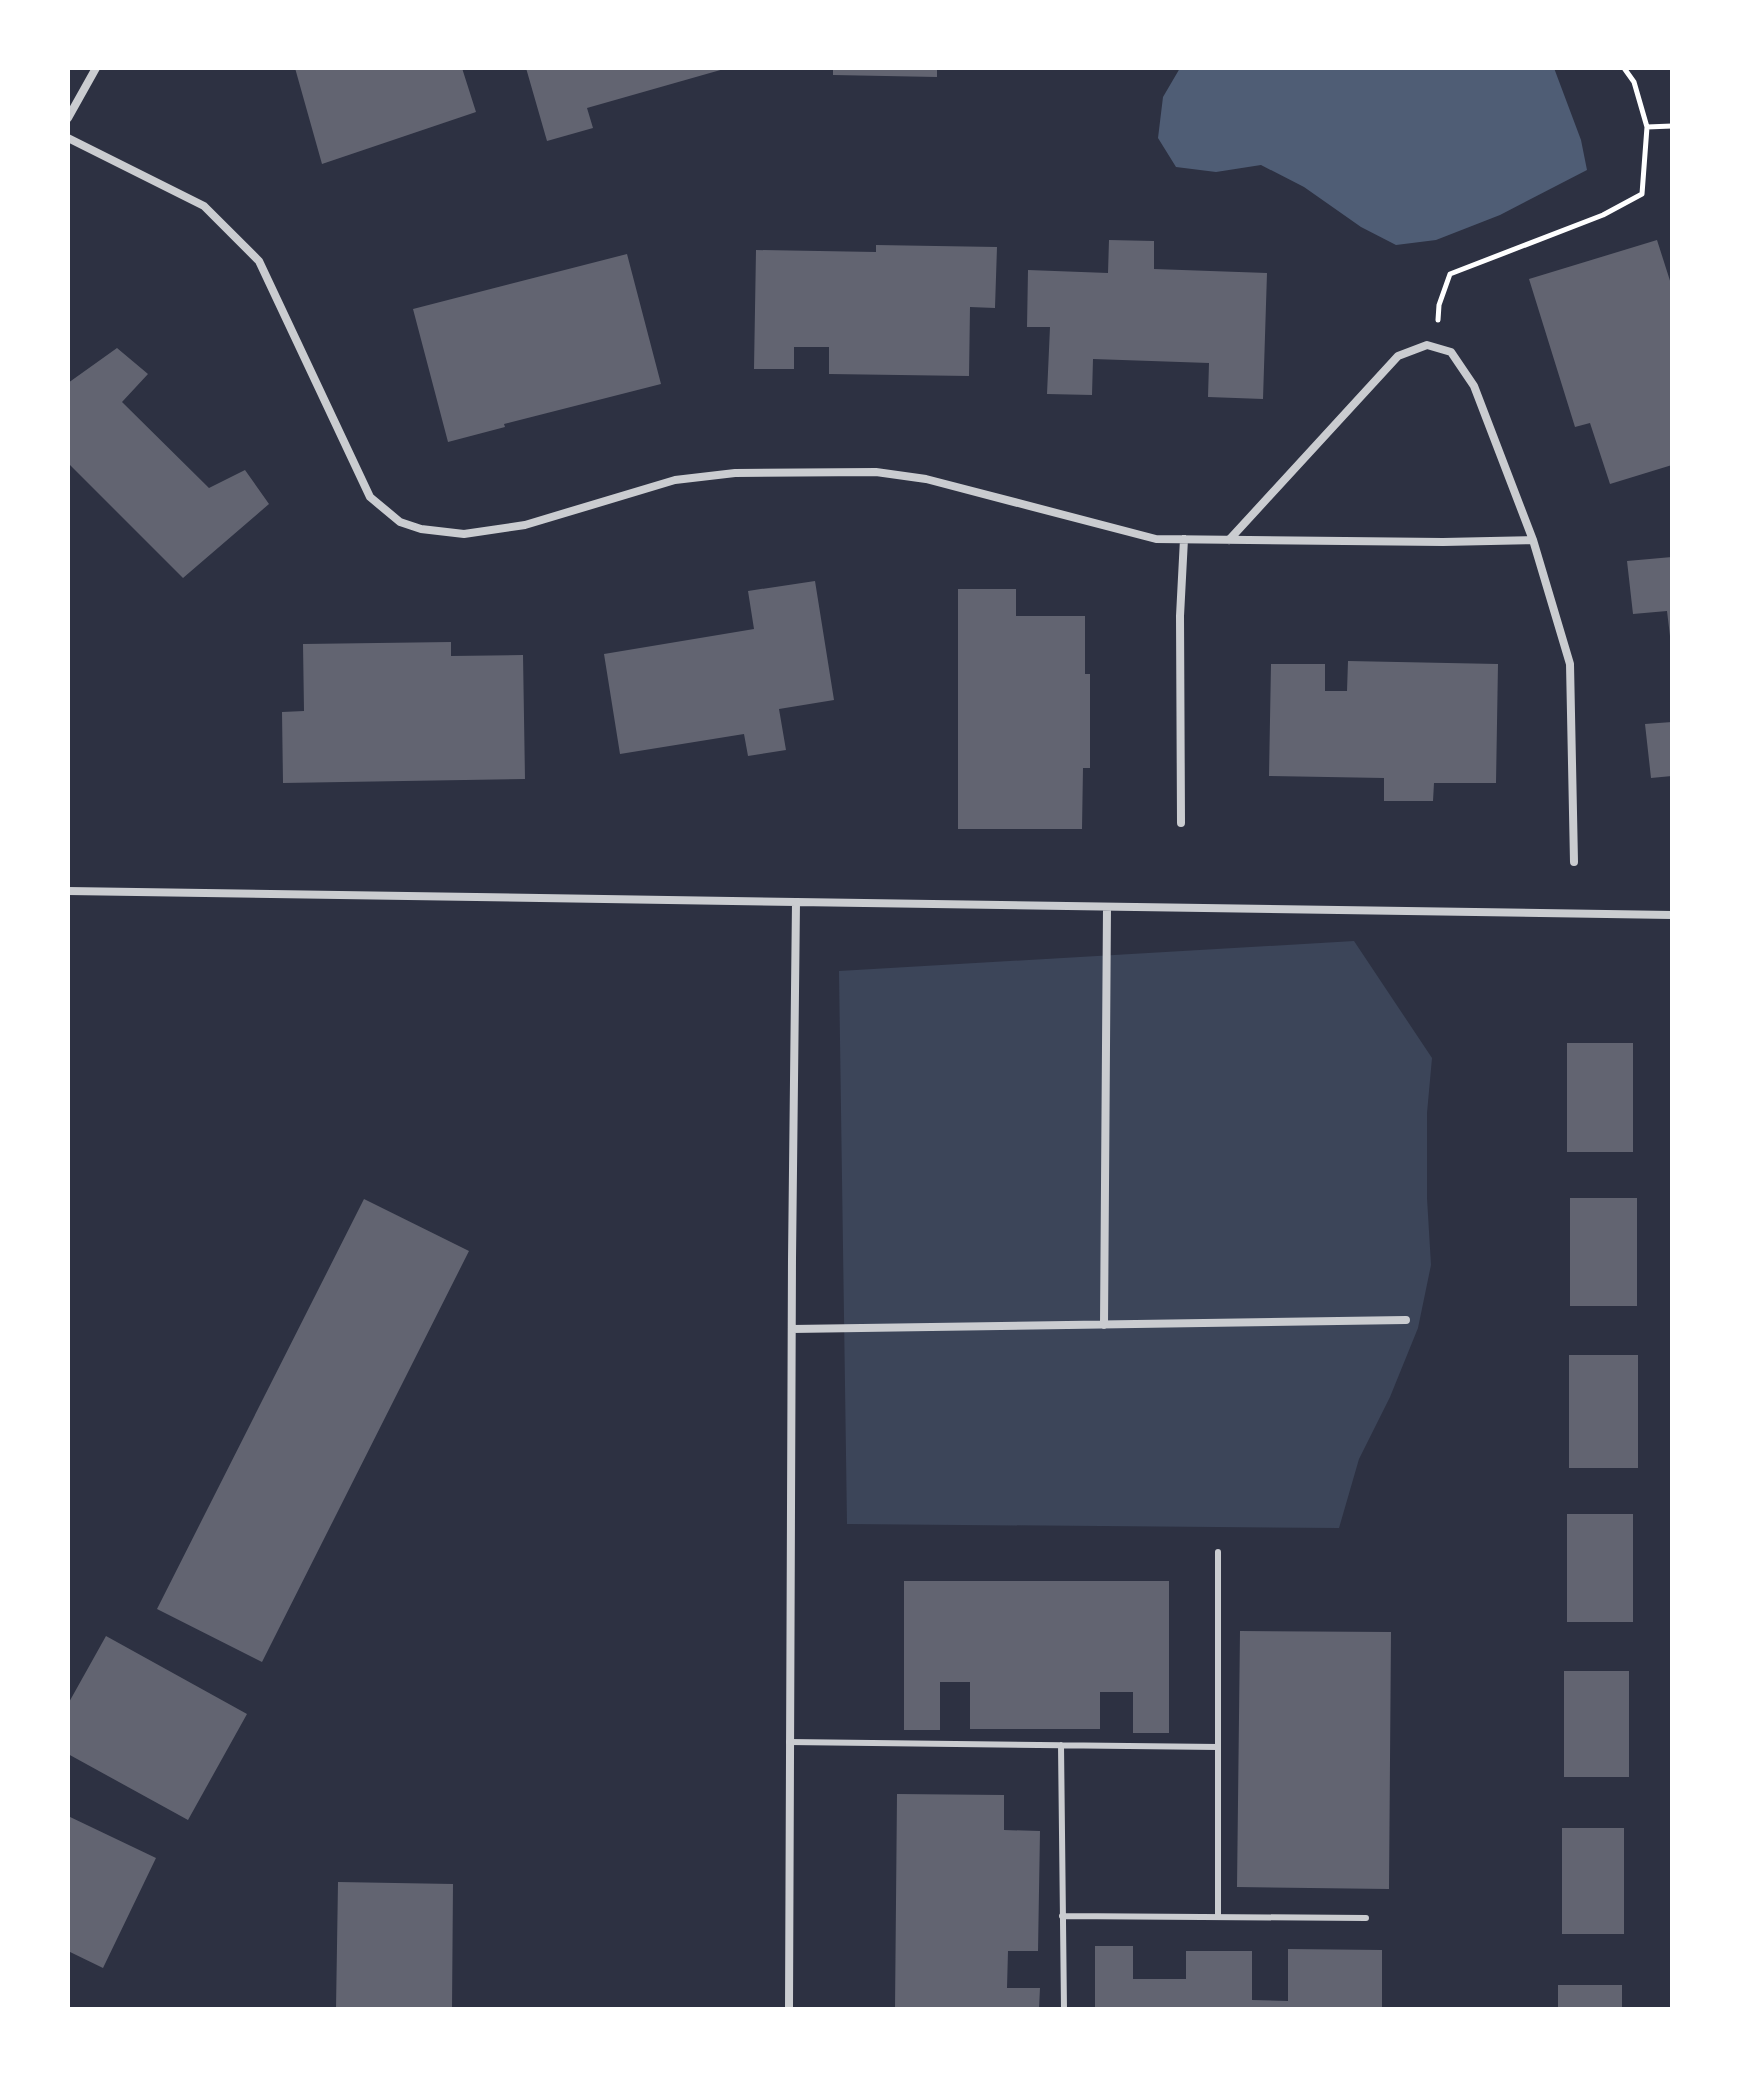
<svg xmlns="http://www.w3.org/2000/svg" width="1740" height="2077" font-family="'DM Sans',sans-serif">
	<rect width="100%" height="100%" fill="#2d3142"/>
	<path fill="#3c4559" d="M1354 941 1432 1058 1427 1113V1198L1431 1265 1418 1328 1390 1397 1359 1459 1339 1528 847 1524 839 971Z"/>
	<path fill="#4f5d75" d="M1180 68H1554L1581 140 1587 170 1500 215 1436 240 1396 245 1361 227 1304 187 1261 165 1216 172 1176 167 1158 138 1163 97Z"/>
	<path fill="#626471" d="M295 68H462L476 112 322 164Z
		M526 68H724V69L587 108 593 128 547 141Z
		M833 68H937V77L833 75Z
		M1109 240 1154 241V269L1267 273 1263 399 1208 397 1209 363 1093 359 1092 395 1047 394 1050 327H1027L1028 270 1108 273Z
		M1657 240 1672 287V465L1610 484 1590 423 1575 427 1529 279Z
		M876 245 997 247 995 308 970 307 969 376 829 374V347H794V369H754L756 250 876 252Z
		M627 254 661 384 504 424 505 427 448 442 413 309Z
		M117 348 148 374 122 402 209 488 245 470 269 504 183 578 68 463V383Z
		M1672 557V636H1670L1667 611 1633 614 1627 561Z
		M815 581 834 700 779 709 786 750 748 756 744 734 620 754 604 654 754 629 748 591Z
		M958 589H1016V616H1085V674H1090V768H1083L1082 829H958Z
		M451 642V656L523 655 525 779 283 783 282 712 304 711 303 644Z
		M1348 661 1498 664 1496 783H1434L1433 801H1384V778L1269 776 1271 664H1325V691H1347Z
		M1672 722V776L1651 778 1645 724Z
		M1567 1043H1633V1152H1567Z
		M1570 1198H1637V1306H1570Z
		M364 1199 469 1251 262 1662 157 1609Z
		M1569 1355H1638V1468H1569Z
		M1567 1514H1633V1622H1567Z
		M904 1581H1169V1733H1133V1692H1100V1729H970V1682H940V1730H904Z
		M1240 1631 1391 1632 1389 1889 1237 1887Z
		M106 1636 247 1714 188 1820 68 1754V1704Z
		M1564 1671H1629V1777H1564Z
		M897 1794 1004 1795V1830L1040 1831 1038 1951H1008L1007 1988H1040L1039 2009H895Z
		M68 1816 156 1858 103 1968 68 1951Z
		M1562 1828H1624V1934H1562Z
		M338 1882 453 1884 452 2009H336Z
		M1095 1946H1133V1979H1186V1951H1252V2000L1288 2001V1949L1382 1950V2009H1095Z
		M1558 1985H1622V2009H1558Z"/>
	<g fill="none" stroke-linecap="round" stroke-linejoin="round">
		<path stroke="#fff" stroke-width="5" d="M1647 127 1672 126
			M1438 320 1439 305 1450 274 1603 215 1642 194 1647 127 1634 82 1624 68"/>
		<path stroke="#caccd0" stroke-width="6" d="M1218 1552V1916
			M789 1742 1218 1747
			M1061 1745 1064 2009
			M1062 1916 1366 1918"/>
		<path stroke="#caccd0" stroke-width="8" d="M68 118 96 68
			M68 138 204 206 259 261 370 497 400 522 421 529 464 534 525 525 675 480 735 473 876 472 926 479 1156 539 1443 542 1533 540
			M1229 540 1398 356 1427 345 1451 352 1474 386 1533 540 1570 664 1574 862
			M1181 823 1180 616 1184 539
			M68 891 1672 915
			M1104 1325 1107 907
			M792 1329 1406 1320
			M789 2009 792 1259 796 902"/>
	</g>
	<rect width="1740" height="2077" fill="none" stroke="#ffffff" stroke-width="140"/>
</svg>
